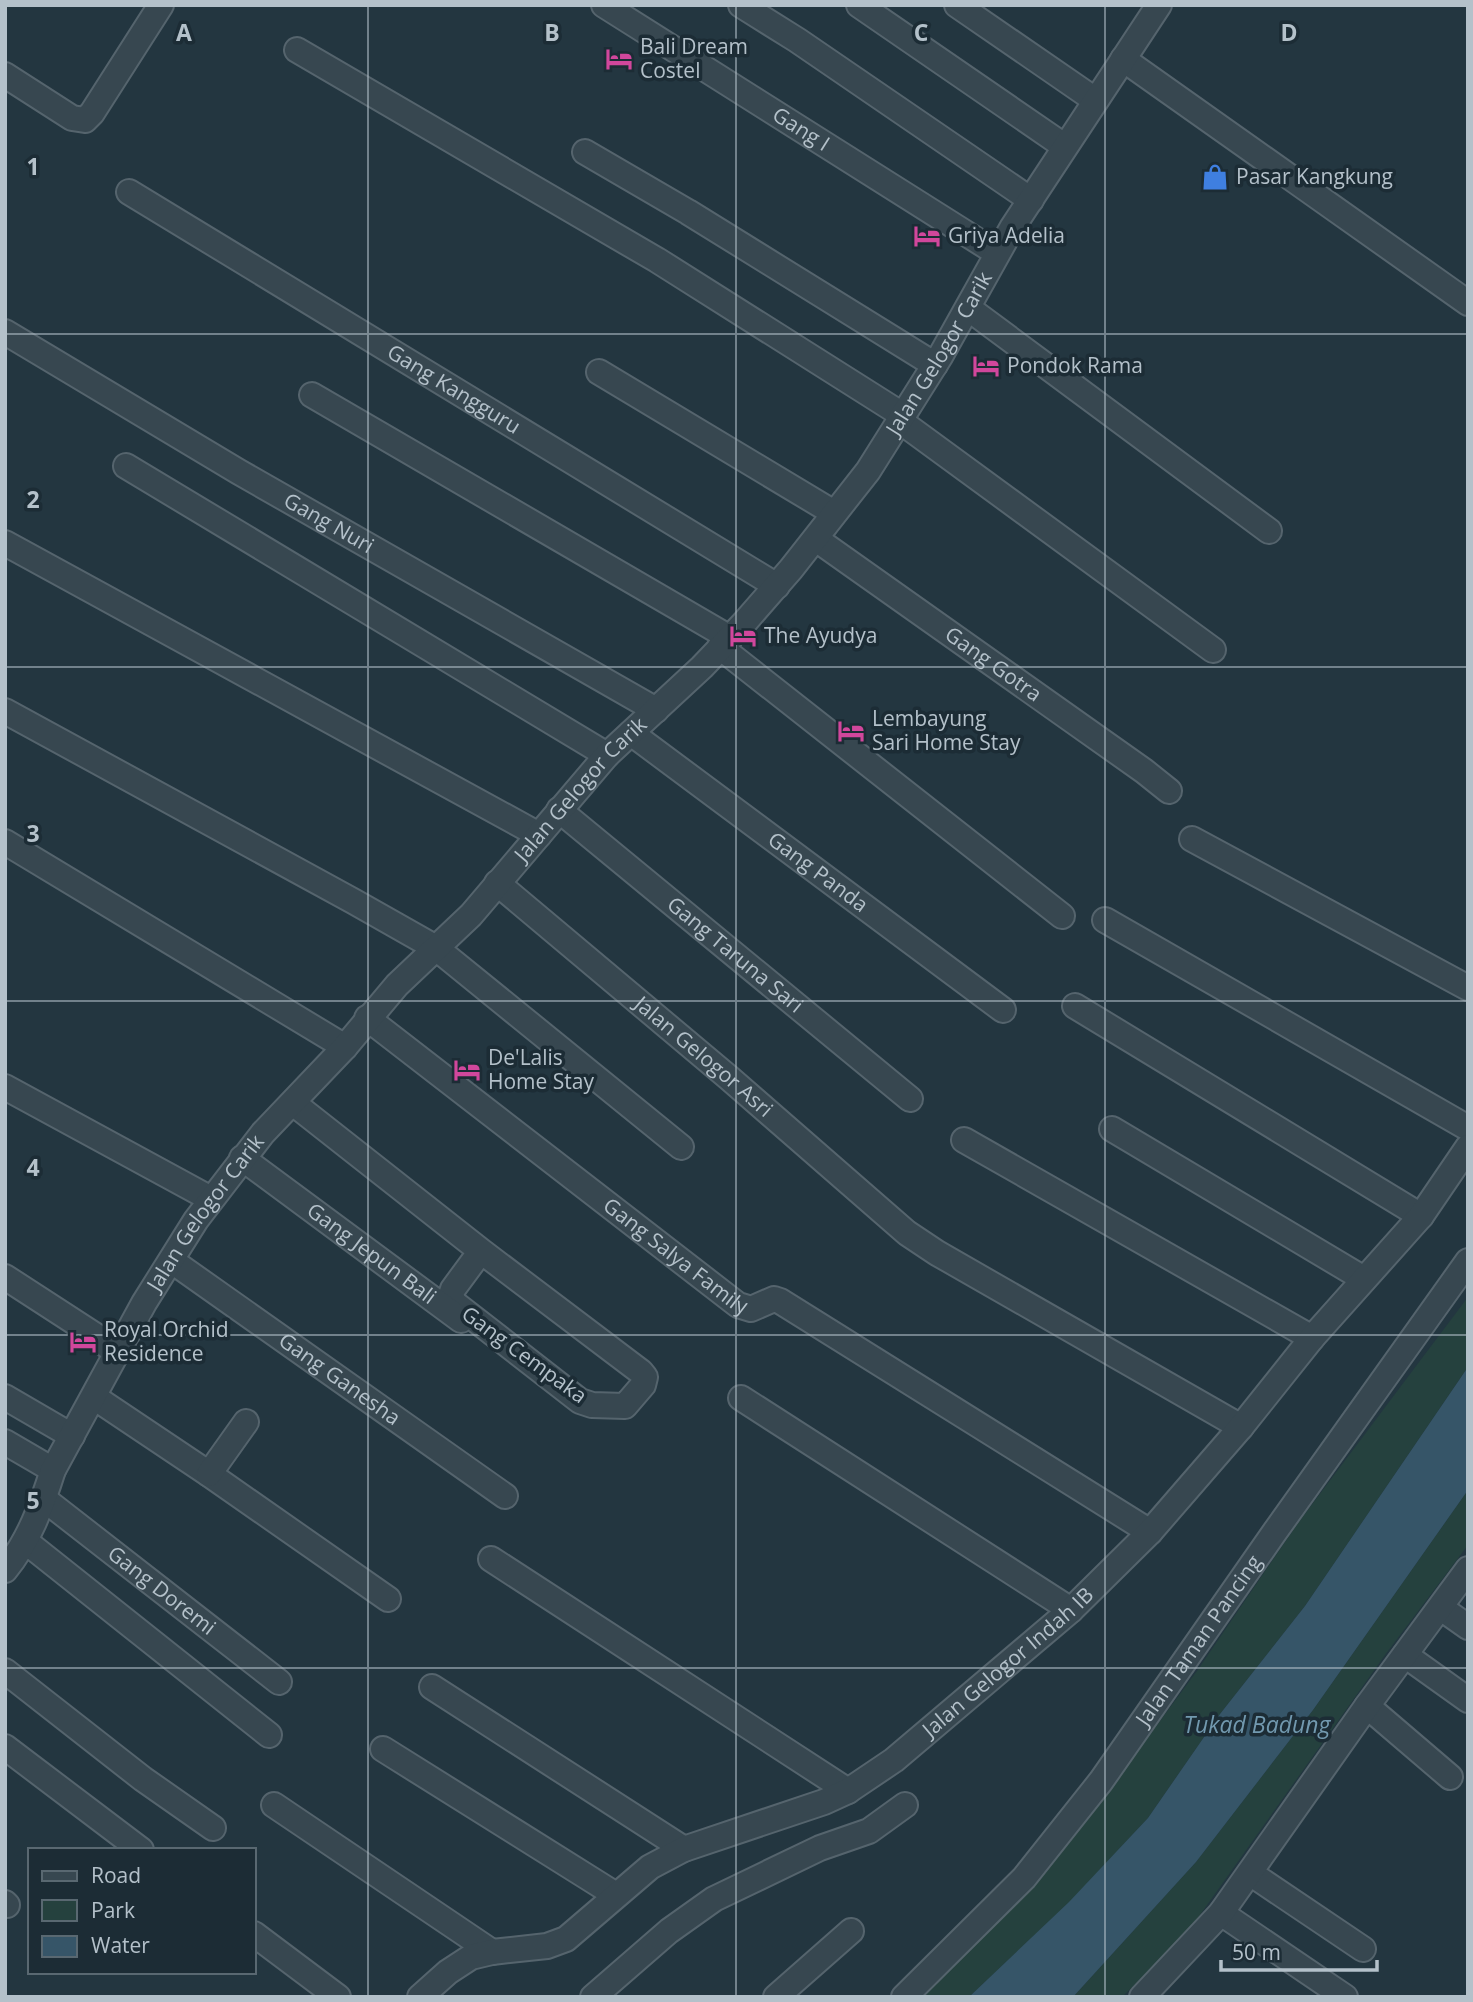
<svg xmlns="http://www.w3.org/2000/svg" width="1473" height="2002" font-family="'Open Sans',sans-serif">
	<rect width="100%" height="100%" fill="#233640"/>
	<path fill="#25413e" d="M1468 1297V1367L1305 1606 1220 1714 1148 1818 1070 1902 969 1997H913L1005 1910 1099 1803 1197 1671 1298 1523Z
		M1468 1490V1545L1385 1655 1185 1936 1122 1997H1073L1196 1862 1313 1710Z"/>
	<path fill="#365568" d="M1468 1367V1490L1313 1710 1196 1862 1073 1997H969L1069 1902 1148 1818 1220 1714 1305 1606Z"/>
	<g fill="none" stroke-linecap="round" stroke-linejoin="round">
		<g stroke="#55646d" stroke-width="28">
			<g id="minor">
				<path id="s1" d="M604 5 997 253"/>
				<path d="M741 5 797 40 1031 200"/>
				<path d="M859 5 1064 146"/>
				<path d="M957 5 1095 100"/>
				<path d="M297 50 657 260 904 416"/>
				<path d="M1123 59 1468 303"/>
				<path d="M5 75 72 118 85 120 92 113 161 5"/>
				<path d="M585 152 688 212 935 365"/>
				<path id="s2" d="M129 192 777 586"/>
				<path d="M968 308 1269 531"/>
				<path id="s3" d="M5 332 239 472 656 710"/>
				<path d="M599 372 834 513"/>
				<path d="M312 395 730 638"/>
				<path d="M900 421 1213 650"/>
				<path d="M126 466 607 755"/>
				<path id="s4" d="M816 539 1144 771 1169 791"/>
				<path d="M5 543 539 835"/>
				<path d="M720 647 1062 916"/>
				<path d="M5 711 353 901 436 948 681 1147"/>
				<path id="s5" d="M631 733 1003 1010"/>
				<path id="s6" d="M559 810 910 1099"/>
				<path d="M1192 839 1468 988"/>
				<path d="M5 842 345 1047"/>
				<path id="s7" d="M497 883 728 1077 907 1233 937 1253 1241 1427"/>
				<path d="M1105 920 1468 1128"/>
				<path d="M1075 1006 1421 1216"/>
				<path id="s8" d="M367 1018 738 1305 751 1309 774 1299 780 1301 1150 1532"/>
				<path d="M5 1087 211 1199"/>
				<path d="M293 1103 481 1251 641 1372 645 1377 643 1385 625 1406 592 1405 580 1401 454 1303 451 1295 453 1289 481 1251"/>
				<path d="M1112 1129 1364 1279"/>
				<path d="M964 1140 1312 1338"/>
				<path id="s9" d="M242 1158 461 1320"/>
				<path id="s10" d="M172 1261 505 1496"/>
				<path d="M5 1277 96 1336 117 1354"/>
				<path d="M5 1397 72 1436"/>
				<path d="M94 1397 209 1474 388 1599"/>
				<path d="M741 1398 1071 1610"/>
				<path d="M5 1442 53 1470"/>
				<path d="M209 1474 246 1422"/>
				<path id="s11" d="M44 1499 279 1682"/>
				<path d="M25 1541 269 1735"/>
				<path d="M491 1559 848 1791"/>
				<path id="s12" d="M5 1570C29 1541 42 1505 53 1470L144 1303 196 1220 263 1133 345 1047 397 985 471 915 607 755 702 667 744 623 791 569 868 471 941 355 1012 228 1159 5"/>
				<path d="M1441 1608 1468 1627"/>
				<path d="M1405 1655 1468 1700"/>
				<path d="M5 1671 143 1779 213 1828"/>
				<path d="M432 1687 684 1849"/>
				<path d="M1367 1706 1450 1777"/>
				<path d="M5 1747 141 1850"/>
				<path d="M383 1749 616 1895"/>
				<path d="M274 1805 492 1952"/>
				<path d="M1250 1873 1363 1949"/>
				<path d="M5 1903 7 1905"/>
				<path d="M1221 1913 1345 1997"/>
				<path d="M254 1934 338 1997"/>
				<path id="s13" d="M420 1997 448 1972 471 1957 492 1952 547 1946 566 1939 650 1867 684 1849 824 1802 848 1791 894 1760 1071 1610 1150 1532 1241 1427 1312 1338 1421 1216 1468 1147"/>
				<path d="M593 1997 669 1931 714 1899 820 1848 869 1831 905 1805"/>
				<path d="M776 1997 851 1931"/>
				<path id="s14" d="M904 1997 1024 1878 1101 1781 1274 1533 1468 1261"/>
				<path d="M1142 1997 1221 1913 1367 1706 1468 1569"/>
			</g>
		</g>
		<use href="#minor" stroke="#374750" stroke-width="24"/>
	</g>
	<path fill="none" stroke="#b4c1ca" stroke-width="2" stroke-opacity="0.55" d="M368 5V1997M736 5V1997M1105 5V1997M5 334H1468M5 667H1468M5 1001H1468M5 1335H1468M5 1668H1468"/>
	<defs>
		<g id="hotel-bare" transform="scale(2.1)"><path d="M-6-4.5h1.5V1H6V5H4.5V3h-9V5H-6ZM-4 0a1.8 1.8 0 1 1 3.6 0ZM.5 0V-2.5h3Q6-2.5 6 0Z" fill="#d1479c" stroke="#1c2c35" stroke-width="2.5" paint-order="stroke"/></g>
		<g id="shop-bare" transform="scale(2.1)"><path d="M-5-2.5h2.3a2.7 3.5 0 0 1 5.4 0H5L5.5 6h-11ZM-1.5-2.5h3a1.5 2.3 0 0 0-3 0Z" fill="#3f7fe0" stroke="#1c2c35" stroke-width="2.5" paint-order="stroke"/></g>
	</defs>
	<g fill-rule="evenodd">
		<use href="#hotel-bare" x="619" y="59"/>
		<use href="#shop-bare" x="1215" y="177"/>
		<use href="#hotel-bare" x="927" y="236"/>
		<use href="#hotel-bare" x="986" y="366"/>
		<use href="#hotel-bare" x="743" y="636"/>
		<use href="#hotel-bare" x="851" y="731"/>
		<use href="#hotel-bare" x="467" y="1070"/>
		<use href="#hotel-bare" x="83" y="1342"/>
	</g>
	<g text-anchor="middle" stroke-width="7" stroke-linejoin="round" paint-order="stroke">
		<g font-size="21" fill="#b4c1ca" stroke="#1c2c35" text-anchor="start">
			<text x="640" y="54">Bali Dream<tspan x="640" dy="24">Costel</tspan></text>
			<text x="1236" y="184">Pasar Kangkung</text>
			<text x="948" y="243">Griya Adelia</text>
			<text x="1007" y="373">Pondok Rama</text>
			<text x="764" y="643">The Ayudya</text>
			<text x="872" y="726">Lembayung<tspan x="872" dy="24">Sari Home Stay</tspan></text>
			<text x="488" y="1065">De'Lalis<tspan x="488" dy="24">Home Stay</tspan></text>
			<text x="104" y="1337">Royal Orchid<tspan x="104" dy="24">Residence</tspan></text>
		</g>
		<g font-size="21" fill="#b4c1ca" stroke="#1c2c35">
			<text dy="7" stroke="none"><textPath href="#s1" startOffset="233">Gang I</textPath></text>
			<text dy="7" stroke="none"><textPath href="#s12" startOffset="1545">Jalan Gelogor Carik</textPath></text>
			<text dy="7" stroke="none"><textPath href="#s2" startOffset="380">Gang Kangguru</textPath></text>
			<text dy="7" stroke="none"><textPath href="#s3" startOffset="376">Gang Nuri</textPath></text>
			<text dy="7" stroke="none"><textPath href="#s4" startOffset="217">Gang Gotra</textPath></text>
			<text dy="7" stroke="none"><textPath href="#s12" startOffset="978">Jalan Gelogor Carik</textPath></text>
			<text dy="7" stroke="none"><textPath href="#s5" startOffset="233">Gang Panda</textPath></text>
			<text dy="7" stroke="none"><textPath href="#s6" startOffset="228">Gang Taruna Sari</textPath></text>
			<text dy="7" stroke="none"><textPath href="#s7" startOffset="270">Jalan Gelogor Asri</textPath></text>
			<text dy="7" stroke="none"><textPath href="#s12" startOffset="411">Jalan Gelogor Carik</textPath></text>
			<text dy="7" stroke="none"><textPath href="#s8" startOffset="390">Gang Salya Family</textPath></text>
			<text dy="7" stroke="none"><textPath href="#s9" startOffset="161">Gang Jepun Bali</textPath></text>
			<text transform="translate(524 1355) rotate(36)" y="7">Gang Cempaka</text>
			<text dy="7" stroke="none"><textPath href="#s10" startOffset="205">Gang Ganesha</textPath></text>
			<text dy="7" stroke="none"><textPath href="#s11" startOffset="149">Gang Doremi</textPath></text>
			<text dy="7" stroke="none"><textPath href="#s14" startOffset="464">Jalan Taman Pancing</textPath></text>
			<text dy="7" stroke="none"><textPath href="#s13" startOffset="691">Jalan Gelogor Indah IB</textPath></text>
		</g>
		<g font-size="23" font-style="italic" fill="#7299af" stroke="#1c2c35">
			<text x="1257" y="1733">Tukad Badung</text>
		</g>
	</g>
	<g font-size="23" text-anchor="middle" font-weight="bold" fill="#b4c1ca" stroke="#1c2c35" stroke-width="7" stroke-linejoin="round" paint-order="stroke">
		<text x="184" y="41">A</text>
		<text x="552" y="41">B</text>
		<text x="921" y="41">C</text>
		<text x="1289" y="41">D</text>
		<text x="33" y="175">1</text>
		<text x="33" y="508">2</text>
		<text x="33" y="842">3</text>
		<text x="33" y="1176">4</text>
		<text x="33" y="1509">5</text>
	</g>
	<rect width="1473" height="2002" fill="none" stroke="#b4c1ca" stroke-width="14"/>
	<rect x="28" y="1848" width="228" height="126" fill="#1c2c35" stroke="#596871" stroke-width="2"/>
	<rect x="42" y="1871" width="35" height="10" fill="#374750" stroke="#596871" stroke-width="2"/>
	<text x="91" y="1883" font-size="21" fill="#b4c1ca">Road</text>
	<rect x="42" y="1900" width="35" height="21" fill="#25413e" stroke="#596871" stroke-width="2"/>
	<text x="91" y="1918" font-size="21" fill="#b4c1ca">Park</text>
	<rect x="42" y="1936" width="35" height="21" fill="#365568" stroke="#596871" stroke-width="2"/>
	<text x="91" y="1953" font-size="21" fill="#b4c1ca">Water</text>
	<path d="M1221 1960v10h156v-10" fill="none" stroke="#b4c1ca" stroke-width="3.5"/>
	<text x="1232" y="1960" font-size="21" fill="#b4c1ca" stroke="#1c2c35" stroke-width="5" paint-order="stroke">50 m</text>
</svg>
